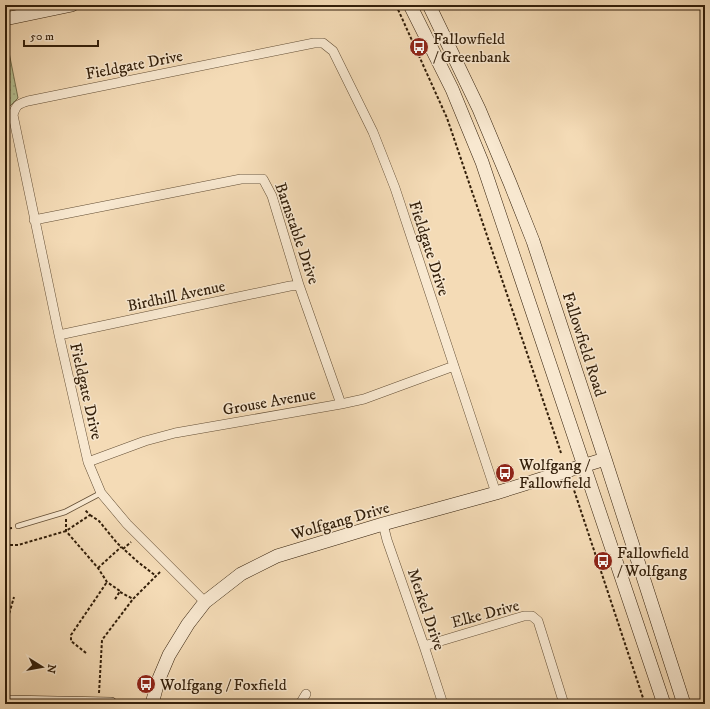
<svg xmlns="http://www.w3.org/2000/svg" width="710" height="709" font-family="'IM FELL DW Pica',serif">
	<defs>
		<pattern id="green-dots" width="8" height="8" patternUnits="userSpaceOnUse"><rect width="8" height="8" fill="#b6c192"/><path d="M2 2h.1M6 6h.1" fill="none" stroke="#9da57d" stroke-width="1.8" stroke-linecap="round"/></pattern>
	</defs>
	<rect width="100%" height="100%" fill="#f4dbb6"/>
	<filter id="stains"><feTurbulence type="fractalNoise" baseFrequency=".005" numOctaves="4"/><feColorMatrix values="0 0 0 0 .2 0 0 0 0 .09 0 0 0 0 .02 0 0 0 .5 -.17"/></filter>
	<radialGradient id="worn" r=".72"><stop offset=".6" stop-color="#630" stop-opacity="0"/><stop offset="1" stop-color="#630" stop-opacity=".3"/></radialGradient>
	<path fill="url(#green-dots)" stroke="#74704e" d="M5 32 18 98 9 107 7 121 5 122Z"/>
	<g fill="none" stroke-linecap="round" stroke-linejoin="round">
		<g stroke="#634e35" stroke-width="6">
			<path id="lane" d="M18 526 65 512 101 493"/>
		</g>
		<g stroke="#634e35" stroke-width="10">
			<path id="street" d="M34 220 241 179H263L272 196 299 285 341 404
				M59 335 290 286 299 285
				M88 462 145 441 175 433 341 404 364 399 454 366
				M383 524 387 540 424 646 443 704
				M205 602 127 524 101 493 88 462 59 335 13 115C16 105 18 104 28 101L314 43H323L333 51 373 132 395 188 496 493
				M424 646 524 616H532L538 621 564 704
				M300 704 306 694"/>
		</g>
		<g stroke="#331f0a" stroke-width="14">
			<path id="secondary" d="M410 5 452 89 482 162 664 704
				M429 5 479 109 510 183 533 241 605 459 684 704
				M5 19 72 5
				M5 702 111 704
				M152 704 158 681 169 655 188 624 205 602 241 574 277 556 383 524 496 493 605 459"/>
		</g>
		<path stroke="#331f0a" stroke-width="2" stroke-dasharray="3 2" stroke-linecap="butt" d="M396 5 447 118 561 453
			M571 481 645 704
			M90 515 99 521 117 543 138 562 156 576
			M66 519V531L98 568 107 582 120 591 114 601
			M5 529 12 528
			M5 545H18L66 531 90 515 85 510
			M123 549 131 542
			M98 568 121 547
			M120 592 133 599 161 571
			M5 621H7L14 597
			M86 653 71 641V635L107 582
			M7 692V621
			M99 693 102 640 133 599"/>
		<use href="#lane" stroke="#f8e8d0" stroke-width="4.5"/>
		<use href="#street" stroke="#f8e8d0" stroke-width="9"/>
		<use href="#secondary" stroke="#f8e8d0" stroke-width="13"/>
	</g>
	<defs>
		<g id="bus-disc" transform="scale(1)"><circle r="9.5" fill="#8f2418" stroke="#f8e8d0"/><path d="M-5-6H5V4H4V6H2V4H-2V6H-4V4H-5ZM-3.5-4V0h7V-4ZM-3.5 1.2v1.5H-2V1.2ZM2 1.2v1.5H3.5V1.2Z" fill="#fff"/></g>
	</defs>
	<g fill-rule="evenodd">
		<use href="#bus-disc" x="419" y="47"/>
		<use href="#bus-disc" x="505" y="473"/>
		<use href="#bus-disc" x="603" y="561"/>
		<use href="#bus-disc" x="146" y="684"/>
	</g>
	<g text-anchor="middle" stroke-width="3" stroke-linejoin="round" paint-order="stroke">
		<g font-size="16" fill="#331f0a" stroke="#f8e8d0" text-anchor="start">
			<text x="433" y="44">Fallowfield<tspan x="433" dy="18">/ Greenbank</tspan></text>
			<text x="519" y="470">Wolfgang /<tspan x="519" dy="18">Fallowfield</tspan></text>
			<text x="617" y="558">Fallowfield<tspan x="617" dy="18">/ Wolfgang</tspan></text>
			<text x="160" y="690">Wolfgang / Foxfield</text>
		</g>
		<g font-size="16" fill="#331f0a" stroke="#f8e8d0">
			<text transform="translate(134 64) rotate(-11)" y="6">Fieldgate Drive</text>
			<text transform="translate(298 233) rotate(71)" y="6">Barnstable Drive</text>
			<text transform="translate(430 248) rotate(72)" y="6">Fieldgate Drive</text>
			<text transform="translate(176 295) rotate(-12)" y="6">Birdhill Avenue</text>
			<text transform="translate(585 344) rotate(72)" y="6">Fallowfield Road</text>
			<text transform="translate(87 391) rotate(77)" y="6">Fieldgate Drive</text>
			<text transform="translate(269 401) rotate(-10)" y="6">Grouse Avenue</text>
			<text transform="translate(340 520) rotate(-16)" y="6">Wolfgang Drive</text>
			<text transform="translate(427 609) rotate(71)" y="6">Merkel Drive</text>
			<text transform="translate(485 613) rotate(-15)" y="6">Elke Drive</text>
		</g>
	</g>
	<rect width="710" height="709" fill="none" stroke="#f4dbb6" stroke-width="20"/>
	<rect x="6" y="6" width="698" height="697" fill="none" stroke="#331f0a" stroke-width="2"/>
	<rect x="10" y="10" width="690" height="689" fill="none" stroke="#331f0a"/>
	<g transform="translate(42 667) rotate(101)" stroke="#f8e8d0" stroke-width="3" paint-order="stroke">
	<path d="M0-3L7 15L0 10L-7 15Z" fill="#331f0a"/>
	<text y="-6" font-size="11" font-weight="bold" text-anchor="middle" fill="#331f0a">N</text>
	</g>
	<path d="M24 40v6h74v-6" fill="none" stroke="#331f0a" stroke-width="2"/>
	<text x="30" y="40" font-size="12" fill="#331f0a" stroke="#f8e8d0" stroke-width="3" paint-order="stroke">50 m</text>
	<rect width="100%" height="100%" filter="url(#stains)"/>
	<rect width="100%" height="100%" fill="url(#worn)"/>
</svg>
